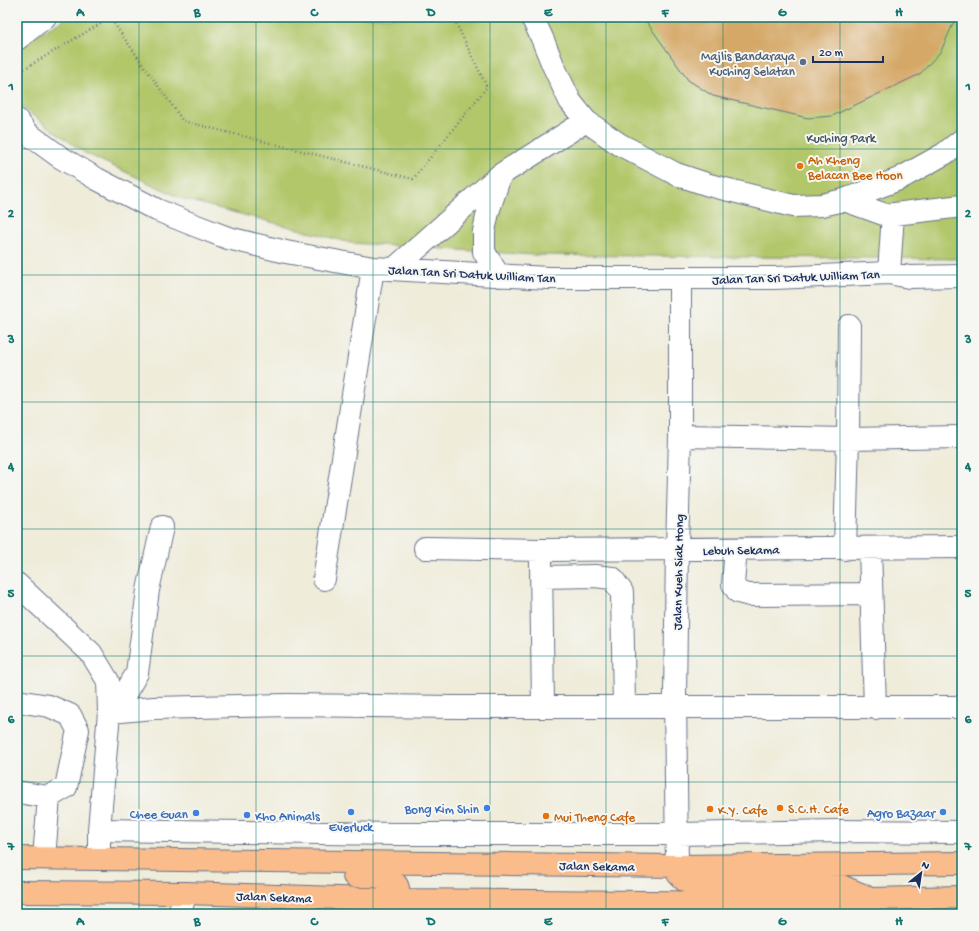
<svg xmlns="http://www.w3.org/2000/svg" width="979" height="931" font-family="'Gochi Hand',sans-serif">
	<rect width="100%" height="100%" fill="#f6f6f2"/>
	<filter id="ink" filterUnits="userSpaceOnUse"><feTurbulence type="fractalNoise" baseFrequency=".025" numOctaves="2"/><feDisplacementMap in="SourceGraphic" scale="8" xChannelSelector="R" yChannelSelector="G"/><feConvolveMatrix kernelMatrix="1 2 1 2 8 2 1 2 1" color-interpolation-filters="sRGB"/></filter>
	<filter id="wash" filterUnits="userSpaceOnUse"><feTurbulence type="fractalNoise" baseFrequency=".012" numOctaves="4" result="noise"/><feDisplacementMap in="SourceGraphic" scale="16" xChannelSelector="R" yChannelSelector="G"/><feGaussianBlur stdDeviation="0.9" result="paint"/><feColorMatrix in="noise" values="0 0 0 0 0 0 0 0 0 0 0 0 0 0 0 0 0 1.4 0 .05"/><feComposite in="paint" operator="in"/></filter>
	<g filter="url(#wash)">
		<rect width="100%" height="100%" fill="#efecda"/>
		<path fill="#b2c76b" stroke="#667b64" d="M69 17H962V259L534 255 351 243 183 199 85 153 21 107 17 98V46Z"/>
		<g id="blocks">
			<path fill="#d5a868" d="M643 17H956L941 51 920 74 832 116 808 118 713 96 688 80Z"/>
		</g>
	</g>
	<g filter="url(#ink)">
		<use href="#blocks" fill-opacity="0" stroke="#657189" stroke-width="1"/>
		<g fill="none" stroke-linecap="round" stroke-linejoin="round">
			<g stroke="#657189" stroke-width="24">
				<path id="minor" d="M532 17 542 38 553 65 570 101 586 121 619 144 676 174 709 185 793 206 822 205 844 200 899 179 944 154 962 140
					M17 39 45 17
					M17 120 27 133 60 157 97 179 157 210 194 225 228 238 286 252 373 268 548 278H774L889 273 909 277 962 276
					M844 200 886 215 962 206
					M394 269 500 175 586 121
					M889 273 893 214
					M499 276 484 252V231L488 212 500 176
					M680 436 848 439 962 437
					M425 548 541 550 962 547
					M870 548 875 708
					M736 549 733 584 738 592 749 595 871 594
					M845 549 848 439 849 326
					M541 562 543 706
					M541 577 595 576 612 578 622 592 624 707
					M324 579 373 268
					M17 584 91 653 108 681 109 712 99 830V859
					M17 701 49 706 70 715 78 730 66 787 49 797 17 792
					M109 712 154 708 288 705 455 707H962
					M109 712 126 692 137 673 148 590 162 527
					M99 830 396 834H677L836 831 962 832
					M44 858 49 797
					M677 866 675 696 677 550 680 436V279
					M179 914 186 893"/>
			</g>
			<g stroke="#657189" stroke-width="24">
				<path id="major" d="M17 858 677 866 962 863
					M677 866 678 874 684 880 698 883 785 881 837 884 865 896
					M354 876C365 876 394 874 398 888 399 891 398 896 398 900
					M17 892 186 893 398 900 758 903 871 899 962 897"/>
			</g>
			<path stroke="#657189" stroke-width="2.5" stroke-dasharray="1 3" stroke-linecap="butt" d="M110 17V18L183 121 413 179 487 87 453 17
				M403 18V17
				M17 73 110 18"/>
			<use href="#minor" stroke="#fff" stroke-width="22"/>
			<use href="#major" stroke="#fabc8b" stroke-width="22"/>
		</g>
	</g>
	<path fill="none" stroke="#0f766e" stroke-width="1" stroke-opacity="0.55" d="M139 17V914M256 17V914M373 17V914M490 17V914M606 17V914M723 17V914M840 17V914M17 149H962M17 275H962M17 402H962M17 529H962M17 656H962M17 782H962"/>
	<circle fill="#5c6f8a" stroke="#f6f6f2" stroke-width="1.5" cx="803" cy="62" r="4"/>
	<g fill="#e8710a" stroke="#f6f6f2" stroke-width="1.5">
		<circle cx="800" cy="166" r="4"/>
		<circle cx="780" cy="808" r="4"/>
		<circle cx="710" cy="809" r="4"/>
		<circle cx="546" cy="816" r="4"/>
	</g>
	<g fill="#3f7fe0" stroke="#f6f6f2" stroke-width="1.5">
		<circle cx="487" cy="808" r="4"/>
		<circle cx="351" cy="812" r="4"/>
		<circle cx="943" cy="812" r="4"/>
		<circle cx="196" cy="813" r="4"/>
		<circle cx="247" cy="815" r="4"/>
	</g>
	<g text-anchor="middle" stroke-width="4" stroke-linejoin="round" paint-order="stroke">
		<g font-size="13" fill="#4e5e75" stroke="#f6f6f2" text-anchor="end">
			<text x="795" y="60">Majlis Bandaraya<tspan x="795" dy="15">Kuching Selatan</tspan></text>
		</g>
		<g font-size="13" fill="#415561" stroke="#f6f6f2">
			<text x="841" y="142">Kuching Park</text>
		</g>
		<g font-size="13" fill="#c56008" stroke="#f6f6f2" text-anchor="start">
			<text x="808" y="164">Ah Kheng<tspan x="808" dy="15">Belacan Bee Hoon</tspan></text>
			<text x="788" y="813">S.C.H. Cafe</text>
			<text x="718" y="814">K.Y. Cafe</text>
			<text x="554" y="821">Mui Theng Cafe</text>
		</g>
		<g font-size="13" fill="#1b2f5e" stroke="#f6f6f2">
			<text transform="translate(472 273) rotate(3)" y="5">Jalan Tan Sri Datuk William Tan</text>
			<text transform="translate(796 276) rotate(-2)" y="5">Jalan Tan Sri Datuk William Tan</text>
			<text transform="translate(741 549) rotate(-1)" y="5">Lebuh Sekama</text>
			<text transform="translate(677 572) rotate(-89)" y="5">Jalan Kueh Siak Hong</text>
			<text transform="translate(597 865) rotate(1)" y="5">Jalan Sekama</text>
			<text transform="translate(274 896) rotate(2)" y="5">Jalan Sekama</text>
		</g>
		<g font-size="13" fill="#366cbe" stroke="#f6f6f2" text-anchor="end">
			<text x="479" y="813">Bong Kim Shin</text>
			<text x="935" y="817">Agro Bazaar</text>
			<text x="188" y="818">Chee Guan</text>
			<text x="255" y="820" text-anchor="start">Kho Animals</text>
			<text x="351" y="831" text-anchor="middle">Everluck</text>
		</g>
	</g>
	<rect width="979" height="931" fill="none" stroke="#f6f6f2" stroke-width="44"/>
	<g transform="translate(921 873) rotate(30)" stroke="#f6f6f2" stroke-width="3" paint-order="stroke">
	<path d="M0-3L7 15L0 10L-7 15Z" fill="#1b2f5e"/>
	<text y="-6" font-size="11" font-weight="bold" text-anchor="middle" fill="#1b2f5e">N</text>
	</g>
	<path d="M813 56v6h70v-6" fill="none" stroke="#1b2f5e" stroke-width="2"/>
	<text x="819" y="56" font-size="12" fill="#1b2f5e" stroke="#f6f6f2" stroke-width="3" paint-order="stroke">20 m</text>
	<rect x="22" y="22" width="935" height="887" fill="none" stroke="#0f766e" stroke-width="1.5"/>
	<g font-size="13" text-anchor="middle" font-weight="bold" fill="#0f766e">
		<text x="80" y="16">A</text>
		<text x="197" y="16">B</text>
		<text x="314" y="16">C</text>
		<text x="431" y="16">D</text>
		<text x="548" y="16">E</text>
		<text x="665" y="16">F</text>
		<text x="782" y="16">G</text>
		<text x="899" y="16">H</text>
		<text x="11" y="90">1</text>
		<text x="968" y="90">1</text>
		<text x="11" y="217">2</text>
		<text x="968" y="217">2</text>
		<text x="11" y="343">3</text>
		<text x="968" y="343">3</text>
		<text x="11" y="470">4</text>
		<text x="968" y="470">4</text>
		<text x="11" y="597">5</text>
		<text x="968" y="597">5</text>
		<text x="11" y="723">6</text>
		<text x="968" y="723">6</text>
		<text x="11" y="850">7</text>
		<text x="968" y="850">7</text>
		<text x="80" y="925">A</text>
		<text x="197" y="925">B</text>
		<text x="314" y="925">C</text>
		<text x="431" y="925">D</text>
		<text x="548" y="925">E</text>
		<text x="665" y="925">F</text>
		<text x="782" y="925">G</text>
		<text x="899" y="925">H</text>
	</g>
</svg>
